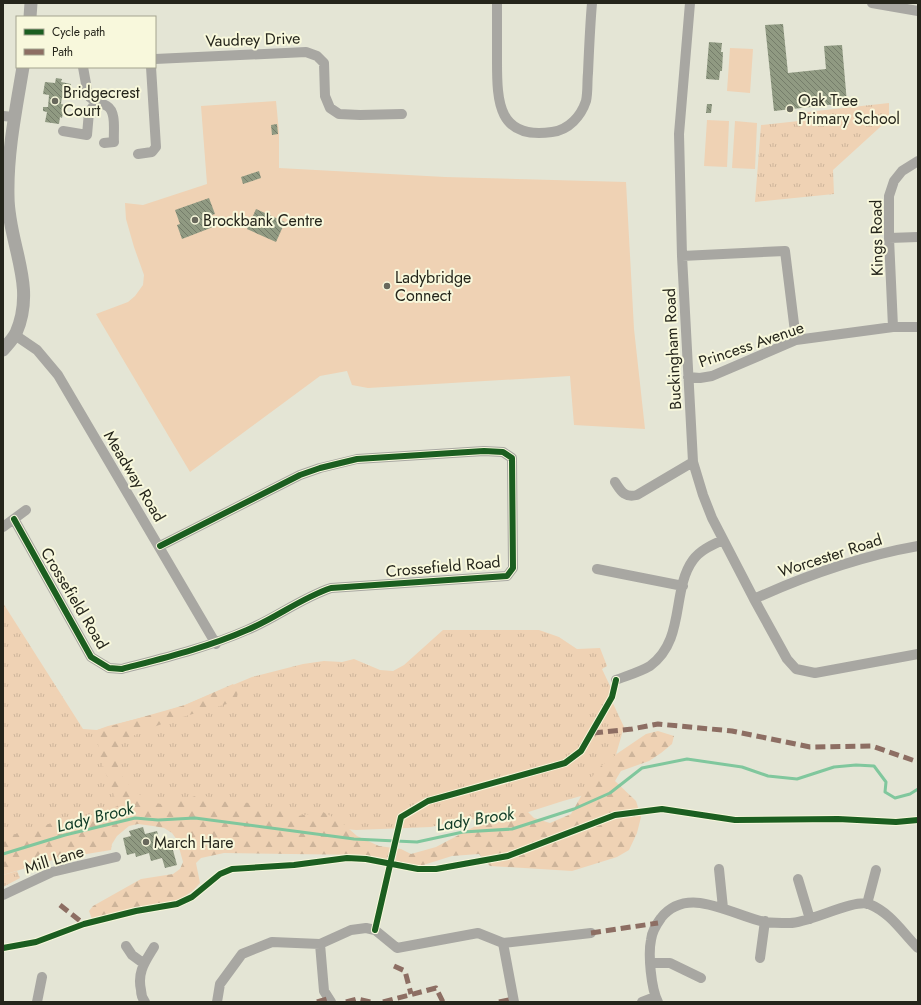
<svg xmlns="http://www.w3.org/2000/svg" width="921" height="1005" font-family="Jost,sans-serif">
	<defs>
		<pattern id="grass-tufts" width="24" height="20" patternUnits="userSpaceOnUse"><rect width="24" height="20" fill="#efd2b4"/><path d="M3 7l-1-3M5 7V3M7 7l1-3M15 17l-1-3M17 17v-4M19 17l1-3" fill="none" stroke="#cdb49a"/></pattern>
		<pattern id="forest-firs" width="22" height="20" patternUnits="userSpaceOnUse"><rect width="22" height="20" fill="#efd2b4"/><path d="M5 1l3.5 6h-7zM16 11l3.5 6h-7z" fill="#cdb49a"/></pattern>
		<pattern id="building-back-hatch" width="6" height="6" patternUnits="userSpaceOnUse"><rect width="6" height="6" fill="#909a82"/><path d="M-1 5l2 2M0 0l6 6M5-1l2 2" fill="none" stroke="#757d6a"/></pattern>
	</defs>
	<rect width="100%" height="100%" fill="#e4e5d5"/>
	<path fill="url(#grass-tufts)" d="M889 103V119L833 170 834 194 755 202 761 125 808 120 807 112Z
		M3 603 83 729 97 730 108 726 160 713 185 705 252 677 303 664 324 661 342 662 354 659 380 670 393 671 404 665 443 630H539L559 637 577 649 600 648 607 666 602 669 611 688 610 697 624 727 606 789 563 801 503 820 466 819 431 827 356 830 290 824 142 819 3 854Z
		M17 871 20 878 3 887V875Z"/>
	<path fill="url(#forest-firs)" d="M233 684 238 690 237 698 227 704C206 710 131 730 120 746 106 769 141 804 163 804 176 803 189 798 202 794L215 801 252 803 277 809 291 817 323 812 340 821 357 836 379 846 401 849 411 854 436 847 489 819 528 812 534 818 550 823 571 814 592 777 601 766 618 753 646 734 658 731 674 736 672 744 661 753 649 761 621 771 615 781 636 801 641 817 637 833 629 850 617 857 572 871 490 866 479 854 452 856 417 867 390 864 366 855 224 853 201 858 196 863 200 883C182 905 161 903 135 909 121 912 107 918 92 919L89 911 93 906 141 879 173 874 180 869 183 862 177 840 172 833 164 828 153 826 138 824 129 826 117 836 112 844 111 850 56 859 3 875V838L58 821 74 820 118 806 99 755 97 730 185 705Z"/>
	<path fill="#efd2b4" d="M730 48 753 49 750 93 727 91Z
		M276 101 279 132V168L445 177 626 182 634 329 645 429 574 425 570 376 368 388 352 385 347 371 320 376 190 472 96 314 128 302 135 296 143 285 144 275 134 247 126 219 125 203 143 205 207 184 201 106Z
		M707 120 729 121 727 167 704 166Z
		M735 121 757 123 755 169 732 168Z"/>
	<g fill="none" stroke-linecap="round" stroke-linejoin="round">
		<path stroke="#80c79d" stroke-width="3" d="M3 854 65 835 135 818 158 820 195 818 354 839 417 842 463 832 512 829 574 809 610 793 642 768 687 759 742 767 768 776 797 779 834 767 856 765 874 766 886 782 885 792 895 798 910 794 918 789"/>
	</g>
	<path fill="url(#building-back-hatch)" d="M783 24 788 73 826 69 824 46 842 45 847 103 774 111 765 25Z
		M709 42 722 43 721 52H723L722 71H720L719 80 706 79Z
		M56 78 62 79 61 82 71 84 69 98 62 97 61 104 64 105 62 118 60 117 59 124 45 122 47 112 43 111V107H48L49 95 43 94 45 82 55 83Z
		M707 104H712L711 113H706Z
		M277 124 278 134 272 135 271 125Z
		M259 171 261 178 243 184 241 177Z
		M209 198 215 214 209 216 213 227 182 239 177 225 180 224 175 210Z
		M256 209 285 222 276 242 247 229Z
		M143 827 145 834 157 831 160 842 170 839 177 865 165 868 162 858 151 861 149 853 136 857 135 853 127 855 123 838 131 836 129 831Z"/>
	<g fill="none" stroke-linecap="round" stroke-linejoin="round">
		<path stroke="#a8a7a2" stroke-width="10" d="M497 3C497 22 497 42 497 61 497 102 498 140 552 132 569 130 581 116 586 101 588 92 587 82 588 73 589 50 590 26 592 3
			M690 3 679 134 682 256 693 462 703 495 712 518 754 599 787 659 796 669 815 673 918 654
			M872 3 918 11
			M155 59 306 52 317 56 324 63 325 96 330 108 339 114 360 115 402 114
			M83 67 88 95C93 102 100 102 107 106 117 112 113 132 114 142L104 143
			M3 116 14 117
			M63 131 87 135 89 112 96 102
			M138 154 152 152 156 147 151 67
			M889 238 918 237
			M682 256 785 251 796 340
			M893 327 889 238V196L894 181 902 171 918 161
			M15 335 37 350 58 375 216 644
			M688 377 700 378 712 376 796 340 893 327H918
			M615 482C621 491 624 498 637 495L693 462
			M14 519 91 657 109 668 122 669C164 658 206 648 247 630 276 618 301 598 331 588L507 576 513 568 512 458 503 452 484 451 357 459 320 468 300 475 160 546
			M3 527 26 510
			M597 569 683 586
			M754 599C807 575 861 556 918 546
			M616 680C626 676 640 672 650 666 686 640 671 590 693 560 700 550 712 545 723 540
			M719 869 723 908
			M798 879 810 919
			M3 895 52 872 116 857
			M867 904 876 870
			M503 943 591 933
			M320 944 324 991 331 1002
			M126 946 132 955 143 963
			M760 958 765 921
			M651 963H670L701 978
			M37 1002 42 977
			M145 1002C142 998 141 994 141 990 137 972 145 962 154 947
			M217 1002 220 984 242 954 272 942 320 944 351 930 366 928 375 930 397 948 478 933 503 943 514 1002
			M642 1002 655 997
			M658 1002C651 989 648 954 651 940 652 931 656 925 661 918 688 884 733 916 765 922 773 923 782 923 790 923 809 923 853 899 869 904 891 913 902 932 918 948"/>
		<path stroke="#a8a7a2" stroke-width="13" d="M30 17 31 3
			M3 350C7 345 13 339 16 333 37 285 8 244 8 196 7 153 16 109 23 67"/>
		<path stroke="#8d6e63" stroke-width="5" stroke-dasharray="10 5" stroke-linecap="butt" d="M593 733 632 729 658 724 732 731 810 747 872 746 918 762
			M60 905 84 924
			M591 933 658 923
			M394 966 405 971 411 994
			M317 1002 327 999
			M346 1002 357 999 371 1002
			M383 1002 436 988 443 1002
			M499 1002 513 999"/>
		<g stroke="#f8f8dc" stroke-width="8">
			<path id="cycleway" d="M14 519 91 657 109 668 122 669C164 658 206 648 247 630 276 618 301 598 331 588L507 576 513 568 512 458 503 452 484 451 357 459 320 468 300 475 160 546
				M375 930 401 817 428 801 565 763 581 751 612 697 616 680
				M3 948 36 942 84 924 136 911 177 904 192 897 220 874 232 869 294 865 347 858 366 859 418 869H436L508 856 615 815 662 809 735 820 838 819 896 822 918 820"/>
		</g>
		<use href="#cycleway" stroke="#1b5e20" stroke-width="6"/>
	</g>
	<g fill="#68685c" stroke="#f8f8dc" stroke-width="1.5">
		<circle cx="55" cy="101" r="4"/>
		<circle cx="790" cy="109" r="4"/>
		<circle cx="195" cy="220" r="4"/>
		<circle cx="387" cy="286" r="4"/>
		<circle cx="146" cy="842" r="4"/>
	</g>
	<g text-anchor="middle" stroke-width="4" stroke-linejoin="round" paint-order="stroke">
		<g font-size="16" fill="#25251b" stroke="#f8f8dc">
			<text transform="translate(253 39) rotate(-2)" y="6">Vaudrey Drive</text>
			<text transform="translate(876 238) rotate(-91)" y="6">Kings Road</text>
			<text transform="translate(751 344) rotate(-19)" y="6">Princess Avenue</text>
			<text transform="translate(672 349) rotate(-93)" y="6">Buckingham Road</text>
			<text transform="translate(135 476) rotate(59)" y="6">Meadway Road</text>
			<text transform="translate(830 555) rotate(-18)" y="6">Worcester Road</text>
			<text transform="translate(443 566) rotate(-5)" y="6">Crossefield Road</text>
			<text transform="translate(75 598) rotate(59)" y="6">Crossefield Road</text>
			<text transform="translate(54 859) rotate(-17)" y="6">Mill Lane</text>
		</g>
		<g font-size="16" fill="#25251b" stroke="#f8f8dc" text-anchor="start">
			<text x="63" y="98">Bridgecrest<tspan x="63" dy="18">Court</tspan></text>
			<text x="798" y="106">Oak Tree<tspan x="798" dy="18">Primary School</tspan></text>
			<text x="203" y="226">Brockbank Centre</text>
			<text x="395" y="283">Ladybridge<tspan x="395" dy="18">Connect</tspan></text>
			<text x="154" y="848">March Hare</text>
		</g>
		<g font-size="17" font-style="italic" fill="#103b26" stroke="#f8f8dc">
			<text transform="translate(95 817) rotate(-14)" y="6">Lady Brook</text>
			<text transform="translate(475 819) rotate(-9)" y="6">Lady Brook</text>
		</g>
	</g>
	<rect width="921" height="1005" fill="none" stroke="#25251b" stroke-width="8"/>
	<rect x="16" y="16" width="140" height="52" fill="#f8f8dc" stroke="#a4a48f"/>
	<rect x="24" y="29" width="20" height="6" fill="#1b5e20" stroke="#a4a48f"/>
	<text x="52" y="36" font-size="12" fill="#25251b">Cycle path</text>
	<rect x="24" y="49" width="20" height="6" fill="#8d6e63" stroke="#a4a48f"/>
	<text x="52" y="56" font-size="12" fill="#25251b">Path</text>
</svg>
